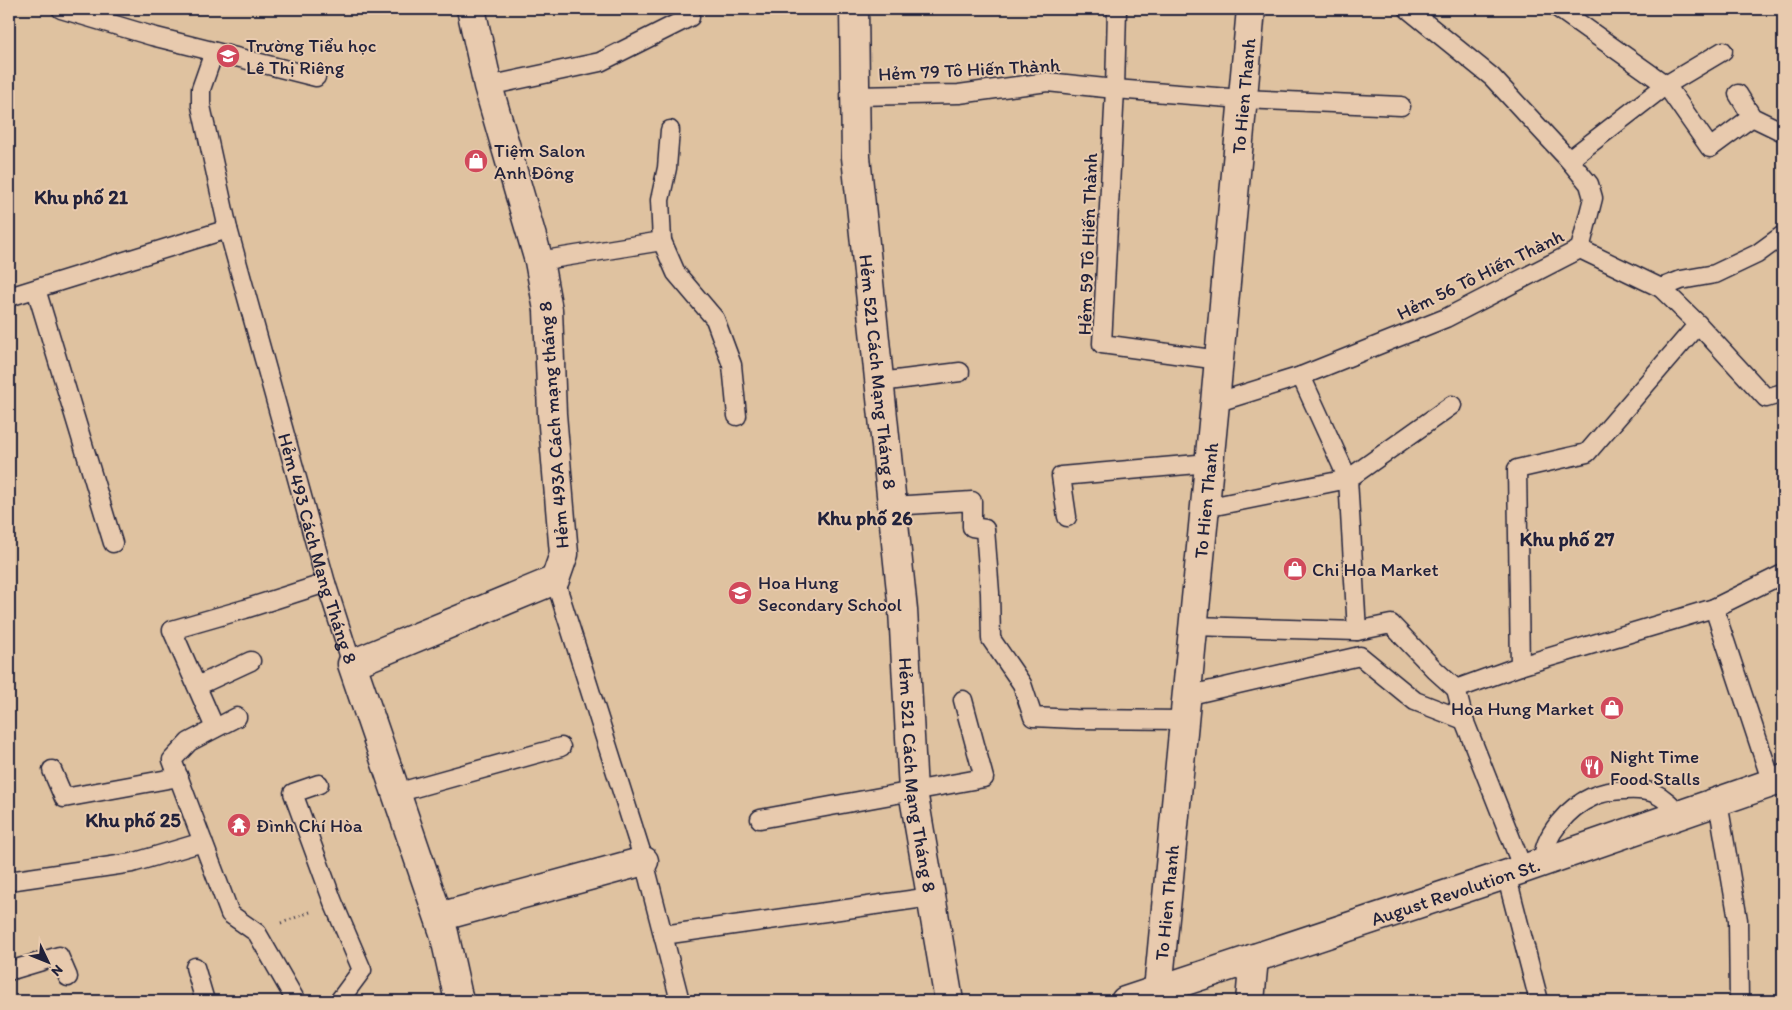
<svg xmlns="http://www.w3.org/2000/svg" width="1792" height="1010" font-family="Itim,sans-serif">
	<rect width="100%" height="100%" fill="#dfc2a0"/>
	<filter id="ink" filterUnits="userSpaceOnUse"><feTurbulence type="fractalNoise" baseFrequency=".02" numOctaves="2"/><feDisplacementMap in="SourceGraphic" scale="10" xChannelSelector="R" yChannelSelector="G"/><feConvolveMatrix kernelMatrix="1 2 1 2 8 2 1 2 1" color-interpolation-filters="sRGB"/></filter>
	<g filter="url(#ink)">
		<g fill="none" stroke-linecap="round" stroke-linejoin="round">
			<g stroke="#22223b" stroke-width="21">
				<g id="service">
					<path d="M61 9 152 36 316 77"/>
					<path d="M1117 9 1115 89 1102 344 1219 360"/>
					<path d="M1408 9 1492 77 1569 160 1589 184 1593 198 1580 249"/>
					<path d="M1559 9 1666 85 1710 148 1752 117"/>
					<path id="s1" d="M214 52 201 89V106L228 229 326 583 352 664"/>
					<path d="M488 86 600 62 690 17V9"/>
					<path d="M1738 94 1752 117 1783 132"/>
					<path d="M855 96 959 94 1047 82 1115 89 1242 99 1401 106"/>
					<path d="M1569 160 1666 85 1723 51"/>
					<path d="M662 241 660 200 667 168 670 130"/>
					<path d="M539 261 662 241 676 273 715 319 732 365 737 416"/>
					<path d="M1661 288 1698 324 1766 398 1783 393"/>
					<path d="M36 289 113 543"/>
					<path d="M9 297 228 229"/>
					<path d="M1301 376 1348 479 1357 631 1391 624 1435 670 1456 689"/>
					<path d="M880 382 960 372"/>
					<path d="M1215 403 1301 376 1446 318 1580 249 1661 288 1681 280 1715 274 1757 254 1783 235"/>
					<path d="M892 506 972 501V527L985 529 990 593 991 639 1022 684 1033 717 1076 719 1184 720"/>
					<path d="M1205 508 1348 479 1452 405"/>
					<path d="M1067 517 1061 476 1209 463"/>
					<path d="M555 580 644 861 680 1001"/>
					<path d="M1714 608 1772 783"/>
					<path d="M1193 626 1357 631"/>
					<path d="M1520 666 1714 608 1783 574"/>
					<path d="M197 686 251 661"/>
					<path d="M1186 696 1360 656 1415 701 1464 720"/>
					<path d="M237 717 189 742 172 760 230 914 257 933 296 1001"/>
					<path d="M215 728 172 630 245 609 326 583"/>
					<path d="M52 770 64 798 179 777"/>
					<path d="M319 784 293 793 333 902 362 970 339 1001"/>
					<path d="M396 793 561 747"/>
					<path d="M1718 802 1738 920 1739 1001"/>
					<path d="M760 819 984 778 963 700"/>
					<path d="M1543 862C1543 835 1569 807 1592 797 1606 790 1639 787 1654 793 1665 798 1672 806 1680 815"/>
					<path d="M1523 869 1464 720 1456 689 1520 666 1517 469 1587 453 1698 324"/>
					<path d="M1506 874 1539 1001"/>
					<path d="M9 881 132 863 203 842"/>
					<path d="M663 935 931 897"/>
					<path d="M195 967 205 1001"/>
					<path d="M9 971 59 956 68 977"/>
				</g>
			</g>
			<g stroke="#22223b" stroke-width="31">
				<g id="minor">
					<path id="s2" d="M854 9 856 157 903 610 913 791 949 1001"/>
					<path d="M439 917 644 861"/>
					<path d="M459 1001 444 933 352 664 555 580 564 554 552 414 548 310 539 261 488 86 471 9"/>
					<path d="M1250 1001 1254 958"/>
				</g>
			</g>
			<g stroke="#22223b" stroke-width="31">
				<g id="secondary">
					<path id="s3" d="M1158 990 1215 403 1251 9"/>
				</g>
			</g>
			<g stroke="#22223b" stroke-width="31">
				<g id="primary">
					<path id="s4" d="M1125 1001 1523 869 1783 779"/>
				</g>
			</g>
			<path stroke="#22223b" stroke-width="3" stroke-dasharray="1 4" stroke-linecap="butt" d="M281 923 310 912"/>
			<use href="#service" stroke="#e8caae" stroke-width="18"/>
			<use href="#minor" stroke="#e8caae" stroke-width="28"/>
			<use href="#secondary" stroke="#e8caae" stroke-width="28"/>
			<use href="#primary" stroke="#e8caae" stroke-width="28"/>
		</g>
	</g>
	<defs>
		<g id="school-disc" transform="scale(1.25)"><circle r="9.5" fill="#d1495b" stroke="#e8caae"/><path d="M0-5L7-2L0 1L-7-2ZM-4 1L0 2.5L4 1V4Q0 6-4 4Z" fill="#fff"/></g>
		<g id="shop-disc" transform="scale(1.25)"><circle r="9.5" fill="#d1495b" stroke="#e8caae"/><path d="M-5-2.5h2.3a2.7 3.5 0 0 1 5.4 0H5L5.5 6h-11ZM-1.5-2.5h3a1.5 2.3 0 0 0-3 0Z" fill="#fff"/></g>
		<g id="restaurant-disc" transform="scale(1.25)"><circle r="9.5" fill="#d1495b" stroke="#e8caae"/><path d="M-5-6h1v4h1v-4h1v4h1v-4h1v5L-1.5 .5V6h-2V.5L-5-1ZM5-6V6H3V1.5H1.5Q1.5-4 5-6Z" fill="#fff"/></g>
		<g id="temple-disc" transform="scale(1.25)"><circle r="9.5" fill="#d1495b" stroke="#e8caae"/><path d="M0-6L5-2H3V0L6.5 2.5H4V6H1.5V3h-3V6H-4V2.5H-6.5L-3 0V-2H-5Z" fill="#fff"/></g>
	</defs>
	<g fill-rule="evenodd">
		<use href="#school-disc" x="228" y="56"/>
		<use href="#shop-disc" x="476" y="161"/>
		<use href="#shop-disc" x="1295" y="569"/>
		<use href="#school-disc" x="740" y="593"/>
		<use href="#shop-disc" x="1612" y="708"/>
		<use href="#restaurant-disc" x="1592" y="767"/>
		<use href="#temple-disc" x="239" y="825"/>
	</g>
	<g text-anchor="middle" stroke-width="4" stroke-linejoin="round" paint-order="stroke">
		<g font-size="19" fill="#22223b" stroke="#e8caae" text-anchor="start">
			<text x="246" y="52">Trường Tiểu học<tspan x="246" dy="22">Lê Thị Riêng</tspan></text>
			<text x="494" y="157">Tiệm Salon<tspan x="494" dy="22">Anh Đông</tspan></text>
			<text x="1312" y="576">Chi Hoa Market</text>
			<text x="758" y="589">Hoa Hung<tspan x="758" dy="22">Secondary School</tspan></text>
			<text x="1594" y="715" text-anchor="end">Hoa Hung Market</text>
			<text x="1610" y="763">Night Time<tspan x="1610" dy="22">Food Stalls</tspan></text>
			<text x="256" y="832">Đình Chí Hòa</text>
		</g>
		<g font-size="19" fill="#22223b" stroke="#e8caae">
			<text transform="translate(969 69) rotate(-3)" y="7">Hẻm 79 Tô Hiến Thành</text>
			<text dy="7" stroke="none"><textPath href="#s3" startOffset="898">To Hien Thanh</textPath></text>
			<text transform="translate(1087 244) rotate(-88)" y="7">Hẻm 59 Tô Hiến Thành</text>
			<text transform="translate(1480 274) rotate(-26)" y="7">Hẻm 56 Tô Hiến Thành</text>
			<text dy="7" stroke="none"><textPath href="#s2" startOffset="364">Hẻm 521 Cách Mạng Tháng 8</textPath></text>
			<text transform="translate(553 425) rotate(-94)" y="7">Hẻm 493A Cách mạng tháng 8</text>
			<text dy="7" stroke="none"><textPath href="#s3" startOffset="492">To Hien Thanh</textPath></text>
			<text dy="7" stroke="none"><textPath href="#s1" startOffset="514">Hẻm 493 Cách Mạng Tháng 8</textPath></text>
			<text dy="7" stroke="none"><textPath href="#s2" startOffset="769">Hẻm 521 Cách Mạng Tháng 8</textPath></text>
			<text dy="7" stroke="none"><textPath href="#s4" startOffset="348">August Revolution St.</textPath></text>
			<text dy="7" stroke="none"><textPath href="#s3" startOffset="88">To Hien Thanh</textPath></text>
		</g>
		<g font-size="20" font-weight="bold" fill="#22223b" stroke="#e8caae">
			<text x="81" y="204">Khu phố 21</text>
			<text x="865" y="525">Khu phố 26</text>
			<text x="1567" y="546">Khu phố 27</text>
			<text x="133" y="827">Khu phố 25</text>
		</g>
	</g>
	<rect width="1792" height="1010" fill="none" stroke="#e8caae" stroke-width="30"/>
	<rect x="15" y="15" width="1762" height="980" fill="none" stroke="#22223b" stroke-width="2" filter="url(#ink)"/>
	<g transform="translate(48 962) rotate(133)" stroke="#e8caae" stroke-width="4" paint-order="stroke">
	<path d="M0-4L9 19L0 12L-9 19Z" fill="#22223b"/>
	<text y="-8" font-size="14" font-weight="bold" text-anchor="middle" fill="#22223b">N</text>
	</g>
</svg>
